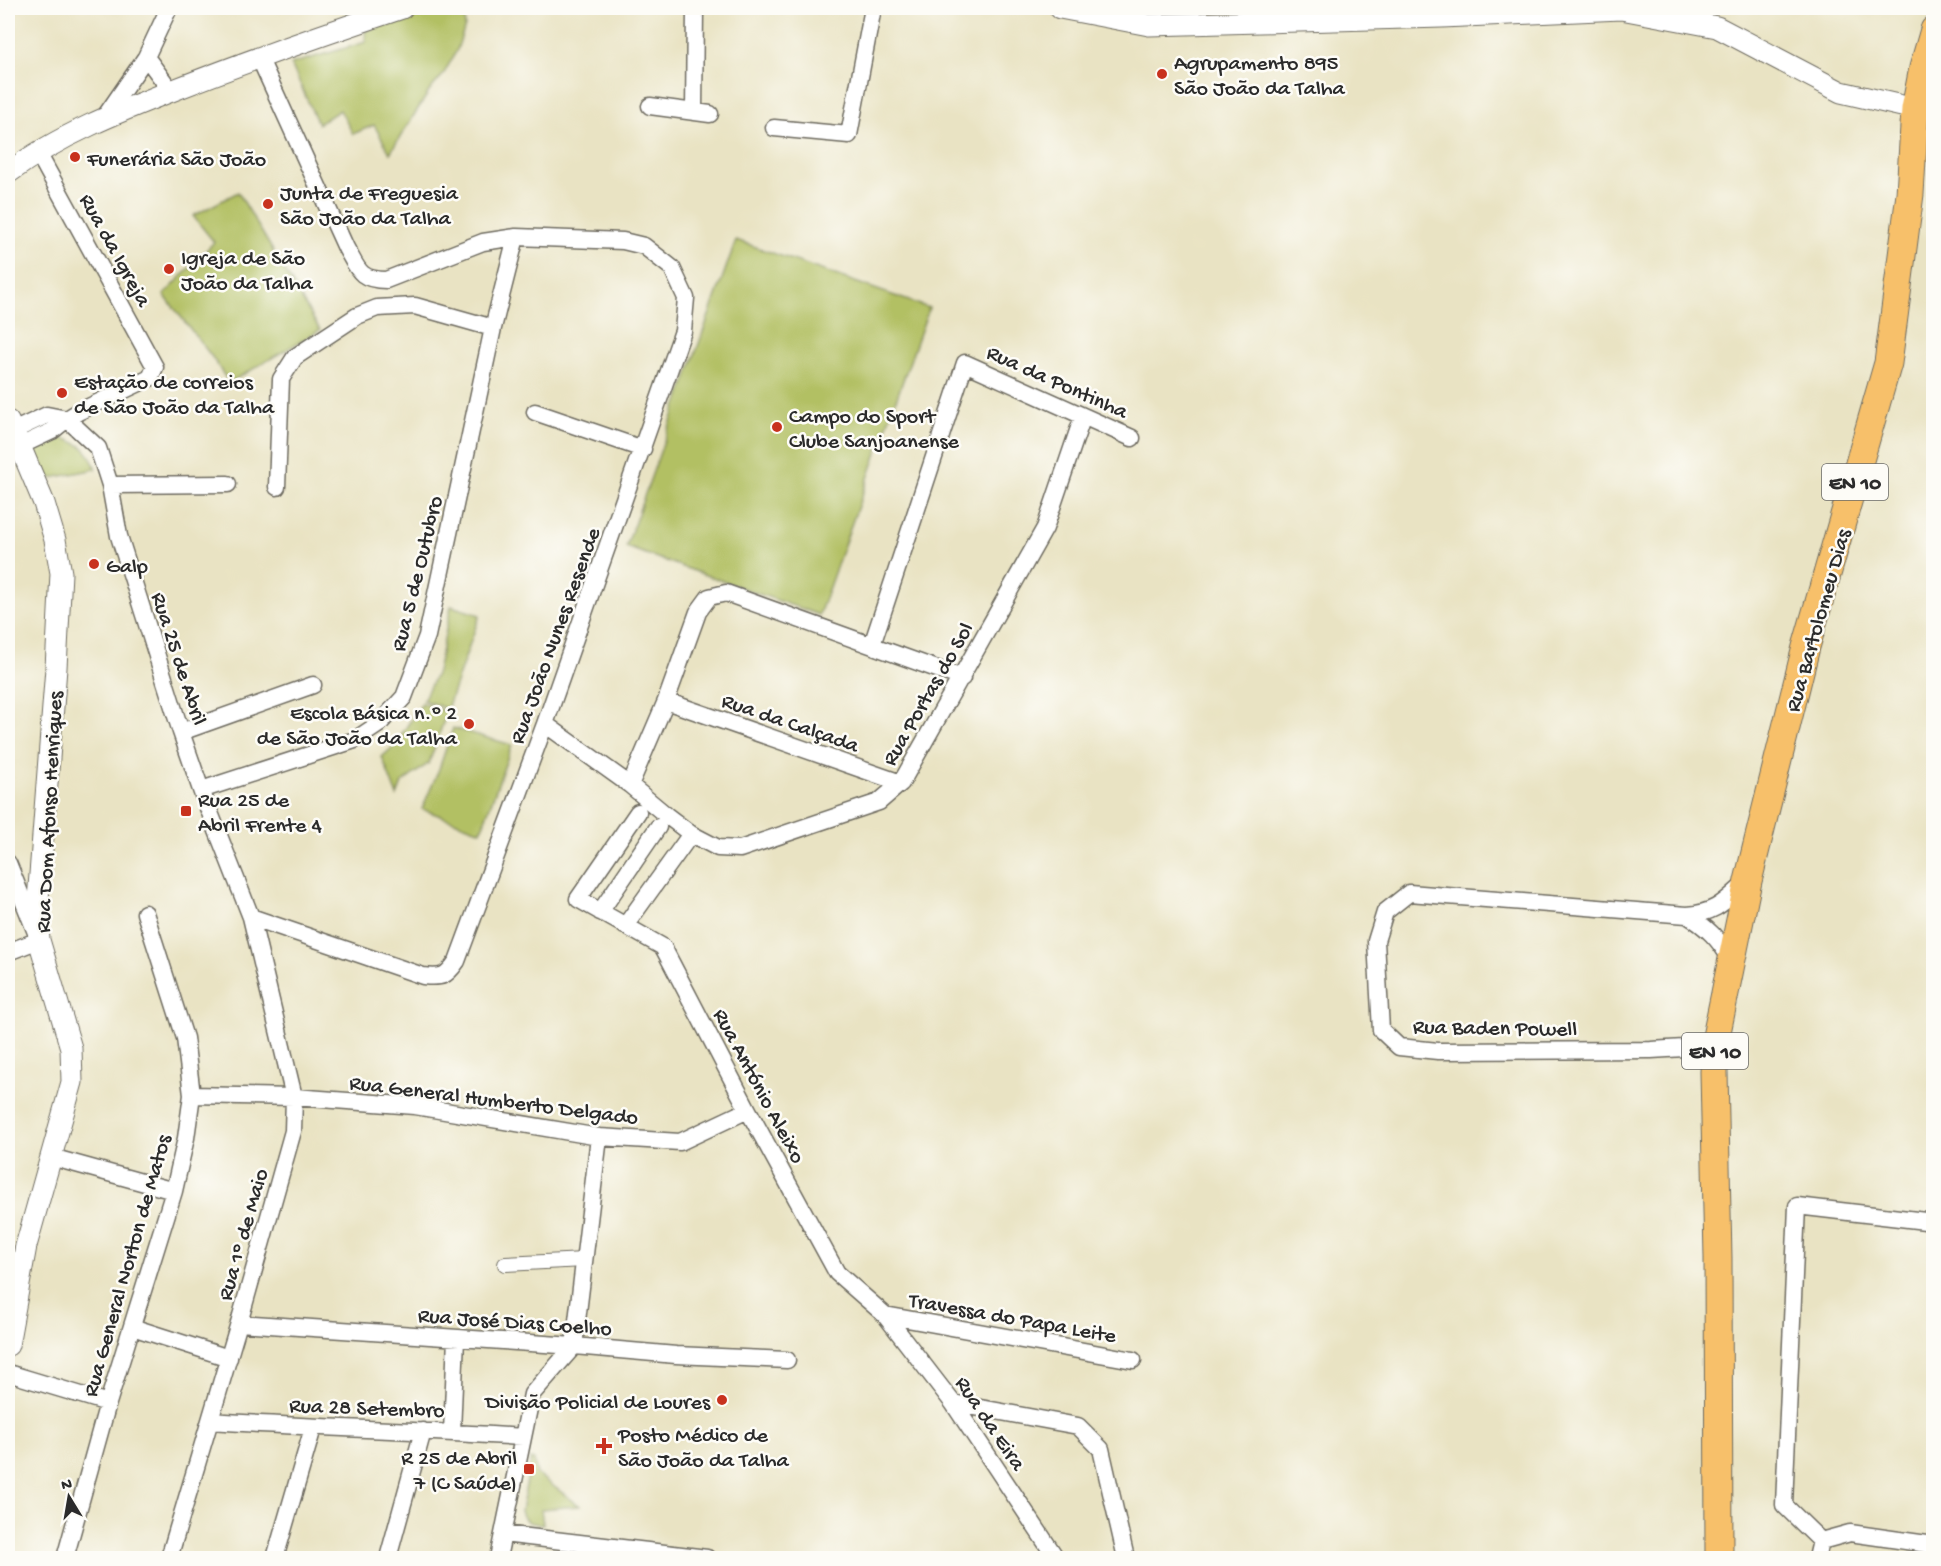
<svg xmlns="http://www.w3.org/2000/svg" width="1941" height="1566" font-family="'Gochi Hand',sans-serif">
	<rect width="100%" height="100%" fill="#fdfcf7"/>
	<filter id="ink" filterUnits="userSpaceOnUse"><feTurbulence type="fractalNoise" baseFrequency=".0167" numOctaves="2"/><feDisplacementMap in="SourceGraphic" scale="12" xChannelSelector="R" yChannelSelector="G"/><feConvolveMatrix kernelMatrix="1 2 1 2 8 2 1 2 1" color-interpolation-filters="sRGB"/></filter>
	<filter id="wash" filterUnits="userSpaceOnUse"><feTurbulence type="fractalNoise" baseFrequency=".008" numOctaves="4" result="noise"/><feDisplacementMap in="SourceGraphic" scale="24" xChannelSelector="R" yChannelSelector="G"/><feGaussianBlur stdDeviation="1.35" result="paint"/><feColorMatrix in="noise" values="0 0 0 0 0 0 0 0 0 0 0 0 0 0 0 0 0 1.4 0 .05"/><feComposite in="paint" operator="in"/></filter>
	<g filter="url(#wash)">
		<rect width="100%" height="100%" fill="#e9e3c3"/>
		<path fill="#b2c063" stroke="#6e7647" stroke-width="1.5" d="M434 8H464L465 26 457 50 443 75 430 90 390 153 374 125 353 134 340 110 318 124 291 64 366 42 365 31Z
			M238 192 320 330 229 383 212 357 164 295 214 242 193 216Z
			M736 240 929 308 819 615 626 547Z
			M62 438C83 444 88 449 96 469L47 479 32 450 48 441Z
			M451 606 480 615 447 709 423 700 437 672Z
			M422 703 447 712 429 763 402 783 397 796 382 757 394 746Z
			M453 728 512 745 481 831 422 809 439 769Z
			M531 1459 534 1460 537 1474 580 1506 541 1509 543 1524C530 1523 525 1524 521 1511Z"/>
	</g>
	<g filter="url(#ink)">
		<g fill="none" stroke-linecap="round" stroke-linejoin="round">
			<g stroke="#6e6b60" stroke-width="16">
				<path id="pedestrian" d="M505 1264 584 1260"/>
			</g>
			<g stroke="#6e6b60" stroke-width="19">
				<path id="minor" d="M146 57 171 91
					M650 106 710 114
					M694 112 695 8
					M104 118 146 57 169 8
					M774 128 849 135 873 8
					M535 412 643 449
					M13 431 47 415 67 419 98 448 110 485 119 536 181 732 201 790 251 917 294 1097 293 1131 239 1323 169 1558
					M20 446 52 431 67 419 78 412 150 378 155 367 38 153
					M110 485 228 484
					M277 487 281 379 295 357 357 316 377 308 415 306 493 328
					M872 645 965 363 1132 438
					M666 701 901 783
					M545 724 630 785 666 815 691 834 718 848 740 849 879 802 901 783 1045 528 1083 416
					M181 732 313 685
					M630 785 666 701 698 612 709 597 726 593 962 678
					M201 790 355 740 379 724 404 697 427 636 493 328 516 237
					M638 812 578 899 663 947 748 1110 837 1273 885 1315 953 1403 1056 1558
					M8 863 39 940 8 952
					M600 912 658 827
					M1687 915C1707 927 1719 939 1731 960
					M251 917 423 976C442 978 446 977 457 961L545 724 683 331 686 298 672 268 644 246 623 241 516 237 483 242 386 280C359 280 358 269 346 248L259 57
					M625 926 691 834
					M1716 1037 1701 1047 1651 1050 1438 1051 1399 1047 1381 1030 1376 941 1385 912 1409 893 1687 915C1717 913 1726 900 1747 882
					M192 1095 294 1097 415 1106 599 1137 680 1142 748 1110
					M51 1157 174 1191
					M885 1315 1133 1360
					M239 1323 574 1346 676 1355 787 1360
					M132 1327 229 1358
					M574 1346 599 1137
					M8 1373 108 1403
					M953 1403 1078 1426 1101 1449 1126 1558
					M210 1421C314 1428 419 1430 523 1437
					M452 1432 456 1338
					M503 1534 707 1558
					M1821 1541 1784 1505 1797 1206 1934 1222
					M1821 1541 1850 1533 1934 1545
					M65 1558 108 1403 174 1191 186 1138 192 1095 185 1038 145 913
					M275 1558 313 1428
					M388 1558 423 1431
					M498 1558 532 1394 574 1346
					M1817 1558 1821 1541"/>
			</g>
			<g stroke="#6e6b60" stroke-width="23">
				<path id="tertiary" d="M1060 8 1149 25 1442 17 1621 9 1717 27 1841 92 1915 109
					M8 173C59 135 120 111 179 88 253 59 327 33 402 8
					M8 421 20 446 44 503 55 540 61 573 56 668 37 913 39 940 71 1048 72 1082 26 1246 8 1345"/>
			</g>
			<g stroke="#6e6b60" stroke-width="29">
				<path id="primary" d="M1719 1558 1718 1258 1714 1072 1716 1037 1748 881 1806 647 1888 363 1910 194 1915 109 1923 68 1934 30"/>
			</g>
			<use href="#pedestrian" stroke="#fff" stroke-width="14"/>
			<use href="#minor" stroke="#fff" stroke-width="16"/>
			<use href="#tertiary" stroke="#fff" stroke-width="21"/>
			<use href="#primary" stroke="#f7c06b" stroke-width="27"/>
		</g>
	</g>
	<g fill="#c8321e" stroke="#fdfcf7" stroke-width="2">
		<circle cx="1162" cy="74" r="6"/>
		<circle cx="75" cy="157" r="6"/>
		<circle cx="268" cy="204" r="6"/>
		<circle cx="169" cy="269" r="6"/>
		<circle cx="62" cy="393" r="6"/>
		<circle cx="777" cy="427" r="6"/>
		<circle cx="94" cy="564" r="6"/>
		<circle cx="469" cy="724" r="6"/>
		<rect x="180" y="805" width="12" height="12" rx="3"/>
		<circle cx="722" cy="1400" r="6"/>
		<path d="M601 1437h6v6h6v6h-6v6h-6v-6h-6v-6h6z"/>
		<rect x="523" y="1463" width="12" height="12" rx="3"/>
	</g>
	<g text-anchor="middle" stroke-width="5" stroke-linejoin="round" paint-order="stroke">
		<g fill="#fdfcf7" stroke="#6a6a68" stroke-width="1.5">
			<rect x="1822" y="464" width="66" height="36" rx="4.5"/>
			<rect x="1682" y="1033" width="66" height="36" rx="4.5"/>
		</g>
		<g font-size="21" font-weight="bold" fill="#2b2b2b">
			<text x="1855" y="489">EN 10</text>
			<text x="1715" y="1058">EN 10</text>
		</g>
		<g font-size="22" fill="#2b2b2b" stroke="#fdfcf7" text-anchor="start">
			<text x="1174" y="69">Agrupamento 895<tspan x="1174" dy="25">São João da Talha</tspan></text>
			<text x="87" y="165">Funerária São João</text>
			<text x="280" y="199">Junta de Freguesia<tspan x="280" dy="25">São João da Talha</tspan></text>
			<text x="181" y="264">Igreja de São<tspan x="181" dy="25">João da Talha</tspan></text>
			<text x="74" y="388">Estação de correios<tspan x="74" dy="25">de São João da Talha</tspan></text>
			<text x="789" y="422">Campo do Sport<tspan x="789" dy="25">Clube Sanjoanense</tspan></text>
			<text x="106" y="572">Galp</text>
			<text x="457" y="719" text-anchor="end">Escola Básica n.º 2<tspan x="457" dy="25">de São João da Talha</tspan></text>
			<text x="198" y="806">Rua 25 de<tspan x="198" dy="25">Abril Frente 4</tspan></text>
			<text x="710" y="1408" text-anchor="end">Divisão Policial de Loures</text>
			<text x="618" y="1441">Posto Médico de<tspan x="618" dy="25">São João da Talha</tspan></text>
			<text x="517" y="1464" text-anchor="end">R 25 de Abril<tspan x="517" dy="25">7 (C Saúde)</tspan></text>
		</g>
		<g font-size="22" fill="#2b2b2b" stroke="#fdfcf7">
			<text transform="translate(117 249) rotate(61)" y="8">Rua da Igreja</text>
			<text transform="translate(1058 380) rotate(24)" y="8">Rua da Pontinha</text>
			<text transform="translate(415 573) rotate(-76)" y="8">Rua 5 de Outubro</text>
			<text transform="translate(1816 620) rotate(-74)" y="8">Rua Bartolomeu Dias</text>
			<text transform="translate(553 635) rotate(-70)" y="8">Rua João Nunes Resende</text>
			<text transform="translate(181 658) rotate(72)" y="8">Rua 25 de Abril</text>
			<text transform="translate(926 693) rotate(-60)" y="8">Rua Portas do Sol</text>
			<text transform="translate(791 721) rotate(19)" y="8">Rua da Calçada</text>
			<text transform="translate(47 812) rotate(-87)" y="8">Rua Dom Afonso Henriques</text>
			<text transform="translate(1495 1026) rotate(1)" y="8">Rua Baden Powell</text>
			<text transform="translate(761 1085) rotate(62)" y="8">Rua António Aleixo</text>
			<text transform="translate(494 1098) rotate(7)" y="8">Rua General Humberto Delgado</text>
			<text transform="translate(241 1234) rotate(-74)" y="8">Rua 1º de Maio</text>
			<text transform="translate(125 1265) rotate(-74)" y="8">Rua General Norton de Matos</text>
			<text transform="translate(1013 1316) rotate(10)" y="8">Travessa do Papa Leite</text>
			<text transform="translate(515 1320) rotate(4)" y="8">Rua José Dias Coelho</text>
			<text transform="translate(367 1406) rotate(2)" y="8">Rua 28 Setembro</text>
			<text transform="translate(992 1422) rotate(56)" y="8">Rua da Eira</text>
		</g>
	</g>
	<rect width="1941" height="1566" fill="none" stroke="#fdfcf7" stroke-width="30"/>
	<g transform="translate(69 1497) rotate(349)" stroke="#fdfcf7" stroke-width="4.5" paint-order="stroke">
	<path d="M0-4.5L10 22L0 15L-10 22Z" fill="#2b2b2b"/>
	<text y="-9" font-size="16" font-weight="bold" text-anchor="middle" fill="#2b2b2b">N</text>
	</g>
</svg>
